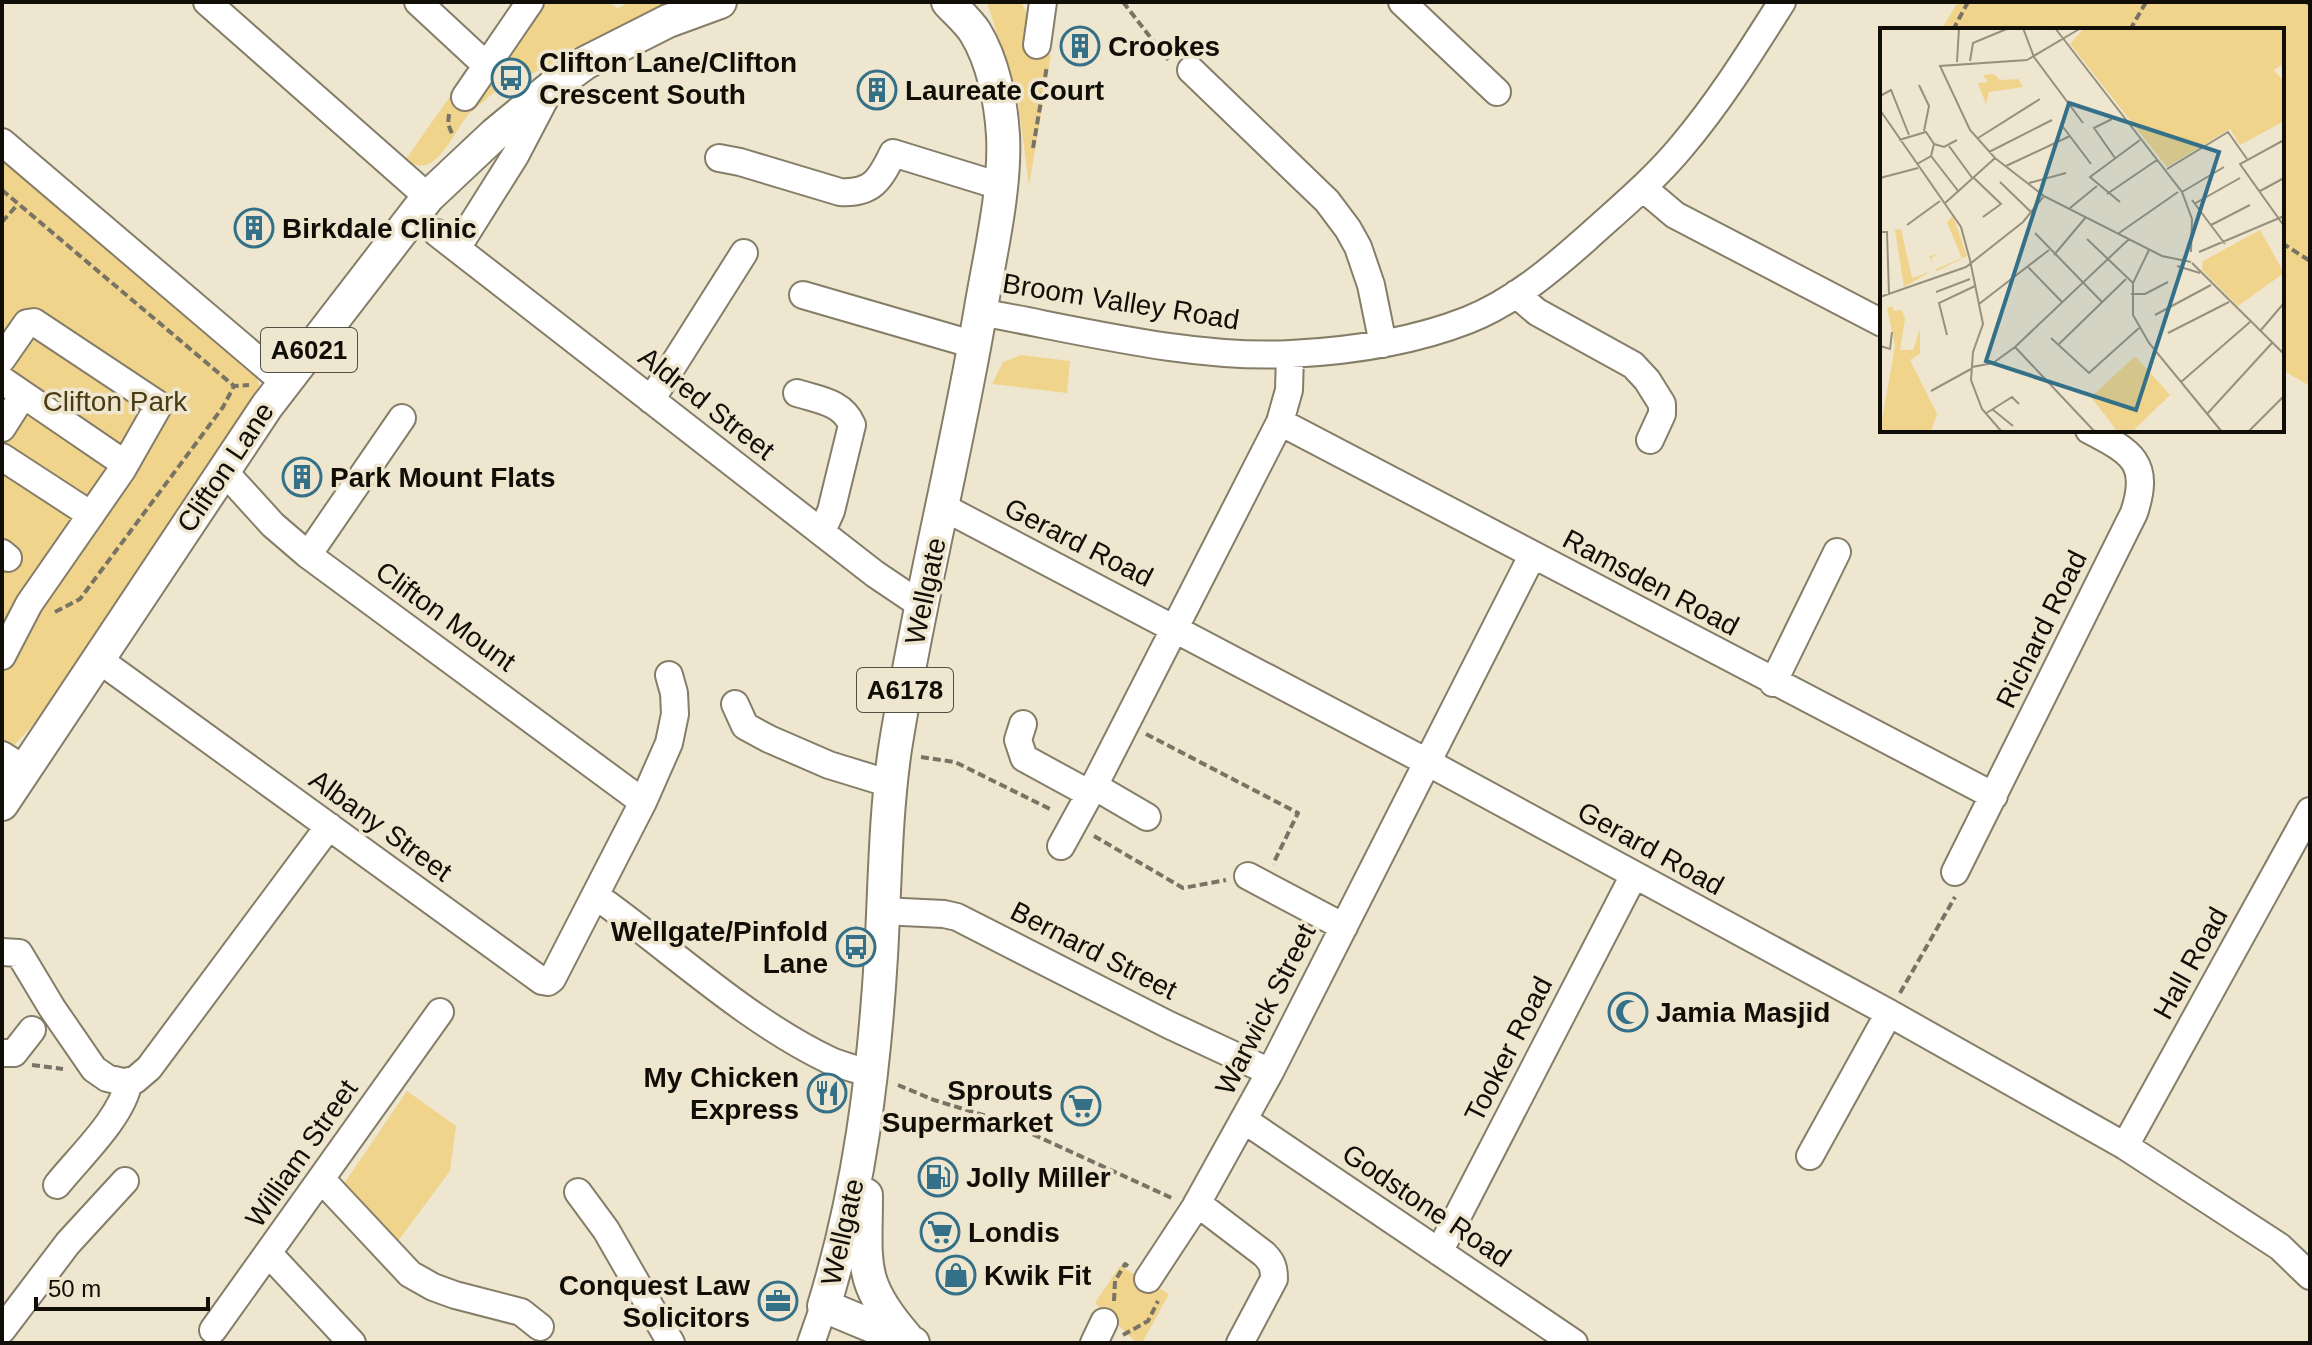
<svg xmlns="http://www.w3.org/2000/svg" width="2312" height="1345" font-family="Helvetica,sans-serif">
	<rect width="100%" height="100%" fill="#efe6cf"/>
	<path fill="#f0d48c" d="M543 2H607L618 8 630 2H678L493 93C486 100 476 107 469 114 453 132 434 184 406 159L451 95 470 105Z
		M987 2H1021L1027 14 1026 49 1051 55 1029 186 1018 100Z
		M1958 2H2310V386L2282 370V30H1941Z
		M2 154 253 367 260 388 90 646 37 720 2 759Z
		M1021 355 1070 361 1067 393 992 384 1003 362Z
		M407 1091 456 1126 450 1171 392 1249 339 1191Z
		M1120 1266 1169 1294 1142 1343H1137L1095 1303Z"/>
	<g fill="none" stroke-linecap="round" stroke-linejoin="round">
		<g stroke="#857d68" stroke-width="30">
			<path id="minor" d="M207 2 428 197
				M418 2 487 66
				M1402 2 1497 92
				M1037 45 1043 2
				M1191 70 1327 201 1348 229 1358 247 1371 285 1383 344
				M465 97 530 2
				M2 142 284 382
				M719 158 740 162 840 192C872 194 880 180 893 153L1000 186
				M1643 188 1675 215 1882 323
				M437 233 875 574 921 605
				M457 248 515 156 548 93
				M1516 294 1537 312 1633 365 1647 380 1662 404V414L1650 440
				M803 295 975 345
				M980 312C1079 330 1191 359 1291 354 1350 351 1412 342 1468 320 1513 302 1551 270 1587 238 1620 208 1654 180 1682 146 1720 101 1751 51 1782 2
				M2 359 27 323 34 322 159 405 122 470 29 604 2 656
				M2 380 125 464
				M797 393C819 400 843 402 852 425L831 511 822 531
				M651 400 744 253
				M1280 422 1994 796
				M2 428 23 395
				M2 457 91 515
				M222 469 273 525 308 555 643 802
				M943 507 1427 762 1889 1013 2125 1146 2280 1247 2310 1276
				M2 553 8 558
				M308 555 402 418
				M98 659 542 981 548 982 552 979 643 802 669 743 675 714 674 693 669 675
				M1773 683 1837 552
				M735 704 745 726 769 739 829 765 891 784
				M1023 724 1018 740 1024 758 1090 794
				M2 755 24 769
				M1094 786 1147 817
				M1061 846 1094 786 1280 422 1289 390 1290 355
				M1955 872 2134 513C2151 462 2131 452 2089 430
				M1248 876 1344 927
				M596 896C672 950 744 1019 829 1060 842 1066 857 1069 871 1074
				M882 911 944 914 957 917 1169 1025 1270 1072
				M2 952 19 953 52 1008 94 1069 107 1078 123 1082 135 1080 149 1068 329 826
				M2 1053H14L32 1030
				M1244 1120 1574 1343
				M2125 1146 2310 811
				M1810 1156 1889 1013
				M322 1180 410 1274 433 1287 455 1295 521 1312 540 1327
				M57 1185C80 1156 122 1118 129 1081
				M578 1192 606 1230 671 1343
				M1197 1203 1264 1254C1272 1262 1274 1267 1274 1279L1240 1343
				M1439 1252 1634 875
				M269 1254 352 1343
				M1148 1279 1194 1209 1270 1072 1532 556
				M2 1330 68 1243 125 1181
				M213 1330 440 1012
				M811 1343 824 1306
				M1094 1343 1104 1322"/>
		</g>
		<g stroke="#857d68" stroke-width="36">
			<path id="major" d="M2 804 267 406 428 197 495 134 552 87 585 63 668 21 720 2
				M866 1195C866 1264 858 1282 906 1337
				M913 1343 824 1306C859 1192 874 1075 881 956 885 887 885 817 895 749 918 603 955 460 980 314 989 259 1006 190 1003 135 1001 102 993 61 975 32 968 21 957 12 948 2"/>
		</g>
		<path stroke="#787364" stroke-width="4" stroke-dasharray="8 4" stroke-linecap="butt" d="M1123 2 1168 60
			M2306 2 2310 4
			M1953 30 1968 2
			M2130 30 2146 2
			M449 114 448 124 453 136
			M1033 148 1047 66
			M2 190 234 386
			M2 222 18 204
			M2282 243 2310 261
			M55 612 80 599 223 407 234 386 249 385
			M1146 734 1298 813 1273 864
			M921 757 955 762 1052 810
			M1094 836 1183 888 1226 880
			M1900 993 1955 897
			M32 1065 63 1069
			M898 1085 934 1100 1006 1122 1174 1199
			M1114 1301 1115 1281 1125 1264 1128 1266
			M1123 1335 1148 1321 1158 1301"/>
		<use href="#minor" stroke="#fff" stroke-width="26"/>
		<use href="#major" stroke="#fff" stroke-width="32"/>
	</g>
	<defs>
		<g id="building-ring" transform="scale(2)"><circle r="9.5" fill="#efe6cf" stroke="#347087" stroke-width="1.5"/><path d="M-4-6H4V6H1V3H-1V6H-4ZM-2.5-4.3h1.7v1.8h-1.7ZM.8-4.3h1.7v1.8H.8ZM-2.5-1h1.7V.8h-1.7ZM.8-1h1.7V.8H.8Z" fill="#347087"/></g>
		<g id="bus-ring" transform="scale(2)"><circle r="9.5" fill="#efe6cf" stroke="#347087" stroke-width="1.5"/><path d="M-5-6H5V4H4V6H2V4H-2V6H-4V4H-5ZM-3.5-4V0h7V-4ZM-3.5 1.2v1.5H-2V1.2ZM2 1.2v1.5H3.5V1.2Z" fill="#347087"/></g>
		<g id="mosque-ring" transform="scale(2)"><circle r="9.5" fill="#efe6cf" stroke="#347087" stroke-width="1.5"/><path d="M3.5-4.9A6 6 0 1 0 3.5 4.9A5 5 0 1 1 3.5-4.9Z" fill="#347087"/></g>
		<g id="restaurant-ring" transform="scale(2)"><circle r="9.5" fill="#efe6cf" stroke="#347087" stroke-width="1.5"/><path d="M-5-6h1v4h1v-4h1v4h1v-4h1v5L-1.5 .5V6h-2V.5L-5-1ZM5-6V6H3V1.5H1.5Q1.5-4 5-6Z" fill="#347087"/></g>
		<g id="supermarket-ring" transform="scale(2)"><circle r="9.5" fill="#efe6cf" stroke="#347087" stroke-width="1.5"/><path d="M-6-5.5h2.5l.6 2H6L4.5 2H-2.5L-4.4-4H-6ZM-1.5 3.2a1.3 1.3 0 1 0 .1 0ZM3 3.2a1.3 1.3 0 1 0 .1 0Z" fill="#347087"/></g>
		<g id="fuel-ring" transform="scale(2)"><circle r="9.5" fill="#efe6cf" stroke="#347087" stroke-width="1.5"/><path d="M-5.5-6h7V0h2V4h1.3V-2.5L3-4.5l.8-.8L6-3V5H2.5V1h-1V6h-7ZM-4.2-4.7v3.2H.2V-4.7Z" fill="#347087"/></g>
		<g id="shop-ring" transform="scale(2)"><circle r="9.5" fill="#efe6cf" stroke="#347087" stroke-width="1.5"/><path d="M-5-2.5h2.3a2.7 3.5 0 0 1 5.4 0H5L5.5 6h-11ZM-1.5-2.5h3a1.5 2.3 0 0 0-3 0Z" fill="#347087"/></g>
		<g id="office-ring" transform="scale(2)"><circle r="9.5" fill="#efe6cf" stroke="#347087" stroke-width="1.5"/><path d="M-6-3h4V-5.5h4V-3h4V5H-6ZM-1-4.5V-3h2v-1.5ZM-6 0V1H6V0Z" fill="#347087"/></g>
	</defs>
	<g fill-rule="evenodd">
		<use href="#building-ring" x="1080" y="46"/>
		<use href="#bus-ring" x="511" y="78"/>
		<use href="#building-ring" x="877" y="90"/>
		<use href="#building-ring" x="254" y="228"/>
		<use href="#building-ring" x="302" y="477"/>
		<use href="#bus-ring" x="856" y="947"/>
		<use href="#mosque-ring" x="1628" y="1012"/>
		<use href="#restaurant-ring" x="827" y="1093"/>
		<use href="#supermarket-ring" x="1081" y="1106"/>
		<use href="#fuel-ring" x="938" y="1177"/>
		<use href="#supermarket-ring" x="940" y="1232"/>
		<use href="#shop-ring" x="956" y="1275"/>
		<use href="#office-ring" x="778" y="1301"/>
	</g>
	<g text-anchor="middle" stroke-width="7" stroke-linejoin="round" paint-order="stroke">
		<g fill="#efe6cf" stroke="#534f42" stroke-width="2">
			<rect x="261" y="328" width="96" height="44" rx="6"/>
			<rect x="857" y="668" width="96" height="44" rx="6"/>
		</g>
		<g font-size="26" font-weight="bold" fill="#100e06">
			<text x="309" y="359">A6021</text>
			<text x="905" y="699">A6178</text>
		</g>
		<g font-size="28" font-weight="bold" fill="#100e06" stroke="#efe6cf" text-anchor="start">
			<text x="1108" y="56">Crookes</text>
			<text x="539" y="72">Clifton Lane/Clifton<tspan x="539" dy="32">Crescent South</tspan></text>
			<text x="905" y="100">Laureate Court</text>
			<text x="282" y="238">Birkdale Clinic</text>
			<text x="330" y="487">Park Mount Flats</text>
			<text x="828" y="941" text-anchor="end">Wellgate/Pinfold<tspan x="828" dy="32">Lane</tspan></text>
			<text x="1656" y="1022">Jamia Masjid</text>
			<text x="799" y="1087" text-anchor="end">My Chicken<tspan x="799" dy="32">Express</tspan></text>
			<text x="1053" y="1100" text-anchor="end">Sprouts<tspan x="1053" dy="32">Supermarket</tspan></text>
			<text x="966" y="1187">Jolly Miller</text>
			<text x="968" y="1242">Londis</text>
			<text x="984" y="1285">Kwik Fit</text>
			<text x="750" y="1295" text-anchor="end">Conquest Law<tspan x="750" dy="32">Solicitors</tspan></text>
		</g>
		<g font-size="28" fill="#100e06" stroke="#efe6cf">
			<text transform="translate(1121 301) rotate(9)" y="10">Broom Valley Road</text>
			<text transform="translate(707 403) rotate(38)" y="10">Aldred Street</text>
			<text transform="translate(225 467) rotate(-56)" y="10">Clifton Lane</text>
			<text transform="translate(1079 542) rotate(27)" y="10">Gerard Road</text>
			<text transform="translate(1651 582) rotate(28)" y="10">Ramsden Road</text>
			<text transform="translate(925 591) rotate(-78)" y="10">Wellgate</text>
			<text transform="translate(446 616) rotate(36)" y="10">Clifton Mount</text>
			<text transform="translate(2041 629) rotate(-64)" y="10">Richard Road</text>
			<text transform="translate(381 825) rotate(36)" y="10">Albany Street</text>
			<text transform="translate(1651 848) rotate(29)" y="10">Gerard Road</text>
			<text transform="translate(1094 950) rotate(27)" y="10">Bernard Street</text>
			<text transform="translate(2190 963) rotate(-61)" y="10">Hall Road</text>
			<text transform="translate(1265 1009) rotate(-63)" y="10">Warwick Street</text>
			<text transform="translate(1508 1049) rotate(-63)" y="10">Tooker Road</text>
			<text transform="translate(301 1153) rotate(-55)" y="10">William Street</text>
			<text transform="translate(1427 1205) rotate(34)" y="10">Godstone Road</text>
			<text transform="translate(842 1232) rotate(-77)" y="10">Wellgate</text>
		</g>
		<g font-size="28" fill="#493b14" stroke="#efe6cf">
			<text x="115" y="411">Clifton Park</text>
		</g>
	</g>
	<g transform="translate(1880 28)">
		<rect width="404" height="404" fill="#efe6cf"/>
		<path d="M204 0H404V35L394 42 404 54V93L360 117 350 101 287 139 190 16ZM114 46 120 52 138 51 143 59 109 64 106 76 98 55 108 54 103 47ZM73 188 87 228 57 243 49 228 58 226 51 230 56 241 82 230 67 194ZM21 201 32 250 50 244 24 259 15 202ZM380 202 404 245 358 278 322 242 323 233ZM12 278 14 283 22 282 25 291 20 322H33L40 301V326L30 332 57 386 51 404H0L15 318 7 280ZM255 328 290 367 252 404H238L211 369Z" fill="#f0d48c"/>
		<path fill="none" stroke="#96907f" stroke-width="2" d="M143 0 154 29 203 95M175 0 302 164 312 191 311 224M90 33 93 15 129 0M77 34 79 0M39 57 49 78 44 103M0 68 11 62 29 107M0 82 81 199 90 232M232 91 214 100 235 130M183 99 211 136M98 110 160 71M19 112 46 104 54 116 51 128 37 136M404 112 360 136 404 198M54 116 64 119 77 112M69 118 93 151M109 124 172 92M51 128 79 164M126 138 190 108M287 141 348 104 367 131M0 150 38 140M94 150 121 176 103 189M120 154 151 184M149 155 186 145M380 163 404 150M302 164 344 139M227 166 277 132M164 168 115 130 90 102 60 38 147 32 201 0M312 172 345 216M240 174 210 149 260 112M64 176 115 130M314 176 360 150M190 180 217 158M27 197 60 173M331 197 370 177M0 204H7L9 266M155 205 222 274M239 205 298 164M207 211 253 255M269 222 253 255V287L269 315 342 404M319 224 404 188M174 227 206 189M90 232 103 296 93 324 91 352 102 381 122 404M312 235 404 326M297 238 320 245M148 239 182 274M56 264 90 251M251 266H265L288 254M0 269 86 239 143 194 164 168 282 228 311 234M99 276 169 222M275 287 331 257M381 302 404 275M288 305 349 274M67 307 59 275 95 258M171 310 209 345 259 300M178 317 246 251M0 318 10 321 12 304M135 319 215 404M92 339 113 335 135 319 249 211M301 354 370 294M51 363 91 341M112 381 133 398M105 386 132 369 139 376M327 386 392 315M368 404 404 368"/>
		<path fill="#347087" fill-opacity="0.15" stroke="#347087" stroke-width="4" d="M189 75 339 124 256 382 106 333Z"/>
		<rect width="404" height="404" fill="none" stroke="#100e06" stroke-width="4"/>
	</g>
	<rect width="2312" height="1345" fill="none" stroke="#100e06" stroke-width="8"/>
	<path d="M36 1297v12h172v-12" fill="none" stroke="#100e06" stroke-width="4"/>
	<text x="48" y="1297" font-size="24" fill="#100e06" stroke="#efe6cf" stroke-width="6" paint-order="stroke">50 m</text>
</svg>
